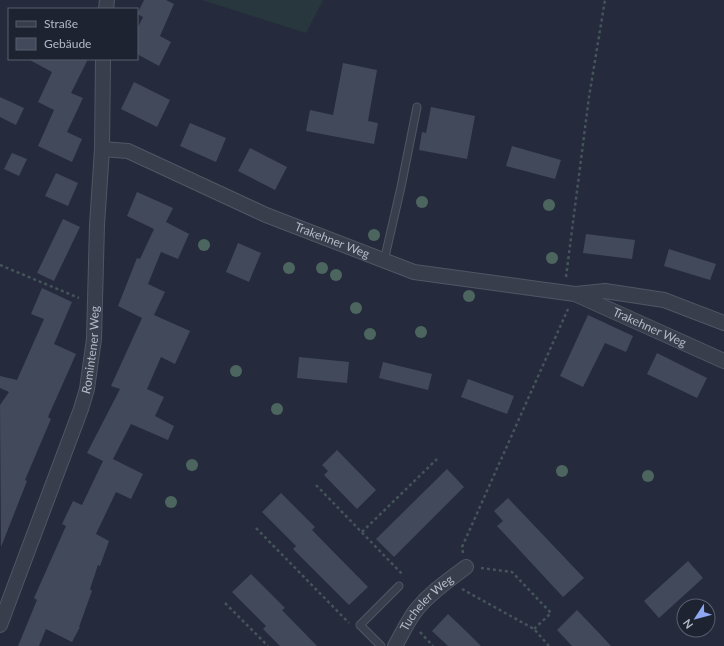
<svg xmlns="http://www.w3.org/2000/svg" width="724" height="646" font-family="Lato,sans-serif">
	<rect width="100%" height="100%" fill="#252b3c"/>
	<path fill="#27373d" d="M202 0H323L306 33Z"/>
	<path fill="#41495b" d="M144 0H166L174 4 160 36 171 42 159 66 137 54V29L143 17 137 14Z
		M28 59H88L71 93 83 98 67 132 82 139 72 162 38 146 54 110 38 102 52 72Z
		M343 63 377 70 368 121 378 123 374 144 306 131 310 110 333 115Z
		M134 82 170 100 157 127 121 109Z
		M0 97 24 108 16 125 0 117Z
		M431 107 475 116 467 159 419 150 422 132 426 133Z
		M190 123 226 138 216 162 180 146Z
		M512 146 561 160 555 179 506 166Z
		M250 148 287 167 275 190 238 171Z
		M12 153 27 159 19 176 4 169Z
		M56 173 78 183 68 206 45 196Z
		M137 192 173 208 166 222 189 234 178 259 161 252 148 284 165 292 154 315 190 331 175 364 161 357 147 389 164 397 155 416 174 426 168 440 131 424 113 459 143 474 131 499 116 492 96 534 109 541 100 566 98 565 90 589 92 591 79 627H80L72 642 46 629 39 646H18L37 600 34 598 66 526 62 524 73 501 82 505 103 461 87 453 120 389 111 386 142 318 118 306 137 258 140 259 154 229 127 216Z
		M63 219 80 227 54 281 37 273Z
		M586 234 635 240 632 259 583 253Z
		M238 243 261 253 249 282 226 272Z
		M669 249 716 264 710 280 664 266Z
		M42 288 72 302 54 344 76 354 48 417 51 419 25 480 27 481 1 547 0 405 9 392 0 388V376L17 380 44 319 31 314Z
		M588 315 633 336 626 352 605 343 583 387 560 376Z
		M657 353 707 378 697 398 647 374Z
		M299 357 349 362 347 383 297 378Z
		M383 362 432 374 428 390 379 378Z
		M468 379 514 396 507 414 461 397Z
		M337 450 376 490 357 509 324 475 328 471 322 465Z
		M447 469 464 487 394 557 376 539Z
		M281 493 315 527 312 530 368 587 349 605 293 549 296 546 262 512Z
		M508 498 584 578 563 597 497 526 503 521 494 511Z
		M688 561 703 578 659 618 644 601Z
		M251 574 285 608 282 610 317 646H280L263 629 266 626 232 592Z
		M577 610 599 633 611 646H572L557 630Z
		M448 614 469 634 481 646H448L432 631Z"/>
	<g fill="none" stroke-linecap="round" stroke-linejoin="round">
		<g stroke="#505664" stroke-width="9">
			<path id="lane" d="M384 261 401 187 417 107
				M381 646 360 625 399 586"/>
		</g>
		<g stroke="#505664" stroke-width="16">
			<g id="street">
				<path d="M106 9 107 0"/>
				<path id="s1" d="M102 149 128 151 266 215 414 272 575 294 724 361"/>
				<path d="M576 294 605 291 664 300 724 323"/>
				<path id="s2" d="M0 625 81 409 87 389 94 339 97 225 102 149 103 59"/>
				<path id="s3" d="M395 646C402 634 408 620 417 609 431 592 449 580 466 567"/>
			</g>
		</g>
		<path stroke="#44545a" stroke-width="2.5" stroke-dasharray="3 3" stroke-linecap="butt" d="M0 265 79 298
			M566 277 589 97 605 0
			M316 485 403 575
			M256 528 349 623
			M362 532 437 459
			M463 553 462 547 568 309
			M481 568 512 572 551 613 534 629
			M462 589 534 629 549 646
			M225 603 268 646
			M420 632 433 646"/>
		<use href="#lane" stroke="#383e4c" stroke-width="7"/>
		<use href="#street" stroke="#383e4c" stroke-width="14"/>
	</g>
	<g fill="#4c665f">
		<circle cx="422" cy="202" r="6"/>
		<circle cx="549" cy="205" r="6"/>
		<circle cx="374" cy="235" r="6"/>
		<circle cx="204" cy="245" r="6"/>
		<circle cx="552" cy="258" r="6"/>
		<circle cx="289" cy="268" r="6"/>
		<circle cx="322" cy="268" r="6"/>
		<circle cx="336" cy="275" r="6"/>
		<circle cx="469" cy="296" r="6"/>
		<circle cx="356" cy="308" r="6"/>
		<circle cx="421" cy="332" r="6"/>
		<circle cx="370" cy="334" r="6"/>
		<circle cx="236" cy="371" r="6"/>
		<circle cx="277" cy="409" r="6"/>
		<circle cx="192" cy="465" r="6"/>
		<circle cx="562" cy="471" r="6"/>
		<circle cx="648" cy="476" r="6"/>
		<circle cx="171" cy="502" r="6"/>
	</g>
	<g text-anchor="middle" stroke-width="3.5" stroke-linejoin="round" paint-order="stroke">
		<g font-size="12" fill="#b4b9c7" stroke="#1d2331">
			<text dy="4" stroke="none"><textPath href="#s1" startOffset="249">Trakehner Weg</textPath></text>
			<text dy="4" stroke="none"><textPath href="#s1" startOffset="581">Trakehner Weg</textPath></text>
			<text dy="4" stroke="none"><textPath href="#s2" startOffset="291">Romintener Weg</textPath></text>
			<text dy="4" stroke="none"><textPath href="#s3" startOffset="54">Tucheler Weg</textPath></text>
		</g>
	</g>
	<rect x="8" y="8" width="130" height="52" fill="#1d2331" stroke="#595f6d"/>
	<rect x="16" y="21" width="20" height="6" fill="#383e4c" stroke="#595f6d"/>
	<text x="44" y="28" font-size="12" fill="#b4b9c7">Straße</text>
	<rect x="16" y="38" width="20" height="12" fill="#41495b" stroke="#595f6d"/>
	<text x="44" y="48" font-size="12" fill="#b4b9c7">Gebäude</text>
	<g transform="translate(696 618) rotate(234)"><circle r="19" fill="#1d2331" stroke="#595f6d"/>
	<path d="M0-3L7 15L0 10L-7 15Z" fill="#8ea7f3"/>
	<text y="-6" font-size="11" font-weight="bold" text-anchor="middle" fill="#b4b9c7">N</text>
	</g>
</svg>
